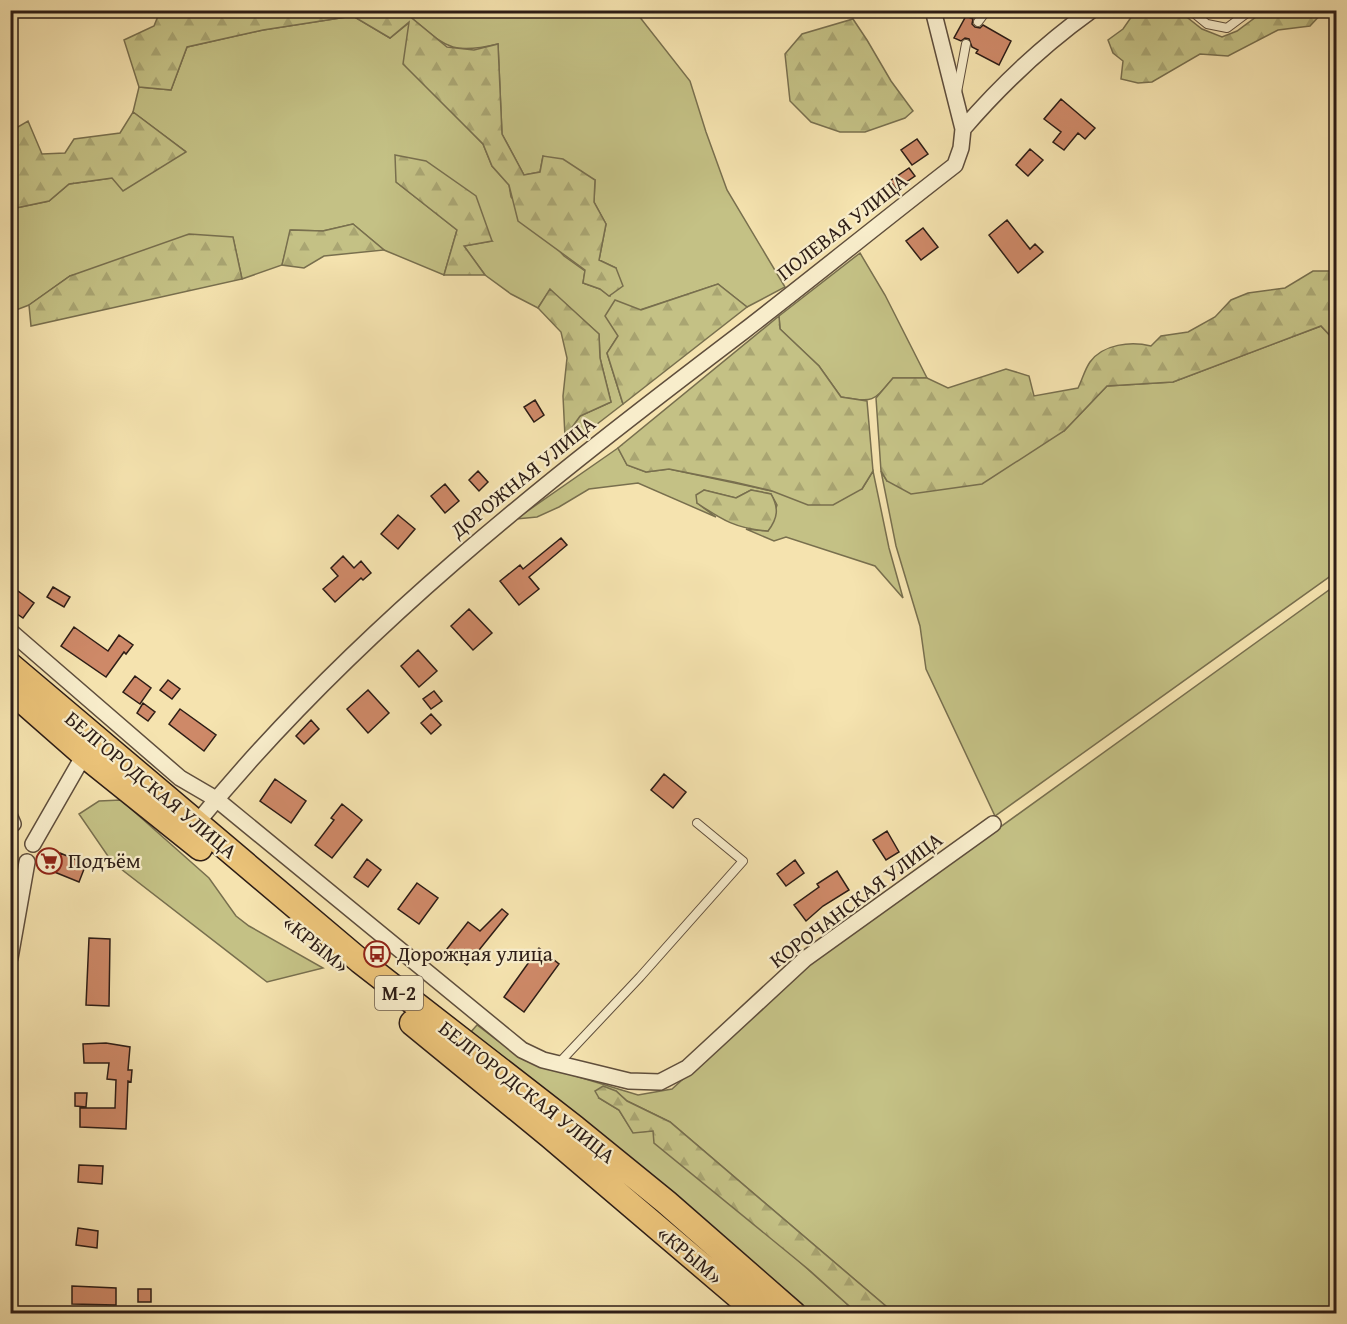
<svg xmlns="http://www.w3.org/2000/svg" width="1347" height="1324" font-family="'Gentium Book Plus',serif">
	<defs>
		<pattern id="forest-firs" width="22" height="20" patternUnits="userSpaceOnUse" patternTransform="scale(1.5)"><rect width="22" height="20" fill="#c4c185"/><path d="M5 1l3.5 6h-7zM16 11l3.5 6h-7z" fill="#a9a572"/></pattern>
	</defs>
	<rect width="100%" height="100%" fill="#f5e3af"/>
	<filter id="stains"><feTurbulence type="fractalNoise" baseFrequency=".00333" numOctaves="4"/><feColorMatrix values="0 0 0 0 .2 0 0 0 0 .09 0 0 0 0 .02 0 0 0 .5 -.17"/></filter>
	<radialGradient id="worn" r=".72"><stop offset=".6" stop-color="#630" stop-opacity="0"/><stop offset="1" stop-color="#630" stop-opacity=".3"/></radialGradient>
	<path fill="#c4c185" stroke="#786f4e" stroke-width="1.5" d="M413 10 635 11 690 81 706 132 727 190 785 287 747 307 718 284 640 310 618 336 607 353 623 404 557 455 565 437 580 416 611 402 600 358 599 334 550 290 538 308 511 294 485 275 464 246 492 241 396 182 457 230 444 275 384 250 353 224 323 231 291 230 282 265 242 279 233 238 70 276 29 305 11 312V209L49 201 69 184 112 178 185 151 133 112 139 87 171 90 187 47 263 30 353 16 390 38 410 22 458 118 483 144 492 166 509 185 511 197 564 256 585 271 583 283 600 289 610 296 616 268 599 260 606 224 594 202 595 180 543 156 540 172 524 175 502 134 498 44C448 56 445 45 408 15Z
		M860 253 885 295 927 378H893C872 403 874 402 841 397L819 366 780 329 779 316Z
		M1321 326 1336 342V572L995 816 926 669 920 626 896 546 881 471 887 481 1064 431 1107 386 1173 382Z
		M618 448 627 465 646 472 669 469 772 491 862 489 873 471 889 548 903 598 875 566 786 537 774 541 746 529 768 531 777 505 771 494 751 490 736 498 704 490 697 503 716 517 638 483 589 489 559 507 537 517 516 519Z
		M1336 585V1313H894L670 1122 627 1101 616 1091 599 1098 619 1110 633 1132 653 1131 857 1313H804L470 1033 477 1025 509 1049 536 1064 638 1095 672 1089 809 965Z
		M121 800 209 878 236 916 249 926 323 968 267 982 112 862 79 814 99 801Z"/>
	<path fill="url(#forest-firs)" stroke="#786f4e" stroke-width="1.5" d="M393 11 408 15 447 47 474 50 498 44 502 134 524 175 540 172 543 156 563 159 595 180 594 202 606 224 599 260 616 268 623 286 609 296 600 289 583 283 585 270 518 221 509 185 492 166 483 144 403 64 409 22 390 38 353 16 263 30 187 47 171 90 139 87 124 40 154 26 160 11Z
		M1156 11H1179L1202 29 1222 37 1237 31 1264 11H1324L1310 26 1278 30 1228 56 1200 54 1152 82 1138 83 1121 79 1123 61 1113 53 1108 40 1123 29 1132 16Z
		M853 19 867 40 891 81 913 111 905 118 865 132H840L811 122 790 101 785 54 802 34Z
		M133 112 186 152 123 191 112 178 69 184 49 201 11 209V131L28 121 42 154 65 153 74 139 120 133Z
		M395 155 426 161 476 196 492 241 464 246 485 275H444L457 230 396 182Z
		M353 224 384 250 324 256 304 268 282 265 290 230 323 231Z
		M189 234 233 237 242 279 31 326 29 305 70 276Z
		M1313 271H1336V342L1321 326 1173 382 1107 386 1064 431 982 484 911 494 887 481 881 471 876 398 893 378H927L948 388 1006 369 1029 376 1034 396 1078 388C1082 380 1085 369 1090 362 1103 344 1131 341 1151 346L1161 336 1188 332 1215 317 1231 300 1248 293 1285 288Z
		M718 284 747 307 623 404 607 353 618 336 605 316 615 300 641 310Z
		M550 289 599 334 600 358 611 402 580 416 565 437 563 396 567 358 561 332 538 308Z
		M779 316 780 329 819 366 841 397 867 401 873 471 862 489 833 505H808L772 491 734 482 669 469 646 472 627 465 618 448Z
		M704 490 736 498 751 490 771 494C779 508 778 518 768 531 737 529 722 520 697 503L696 495Z
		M603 1086 616 1091 627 1101 670 1122 894 1313H857L808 1269 654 1143 653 1131 633 1133 619 1110 599 1098 595 1091Z"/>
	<path fill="#ce8968" stroke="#2d1d16" stroke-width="1.5" d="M966 16 973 19 972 24 975 27 980 28 983 25 1011 41 999 65 976 53 978 50 972 47 969 39 965 38 961 41 954 38Z
		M1061 99 1095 128 1085 139 1078 133 1064 150 1053 142 1061 132 1044 119Z
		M917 139 928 154 912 165 901 150Z
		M1030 149 1043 160 1028 176 1016 165Z
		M909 168 915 176 896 189 890 181Z
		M1007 220 1030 249 1035 244 1043 252 1018 273 989 235Z
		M923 228 938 247 921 260 906 241Z
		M535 400 544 415 534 422 524 407Z
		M478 471 488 482 479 491 469 480Z
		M445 484 459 501 445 513 431 496Z
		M398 515 415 529 398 549 381 534Z
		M561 538 567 545 529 577 539 589 519 605 500 581 520 565 523 569Z
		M343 556 354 568 361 561 371 573 363 580 361 578 335 602 323 589 338 576 331 568Z
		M10 585 34 603 23 618 10 609Z
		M53 587 70 597 64 607 47 597Z
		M469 609 492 633 473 650 451 626Z
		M74 627 108 651 119 635 133 645 126 654 124 652 106 677 61 646Z
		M418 650 437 671 419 687 401 666Z
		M135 676 151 688 140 704 123 692Z
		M168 680 180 689 172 699 160 690Z
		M368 690 389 713 368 733 347 709Z
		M434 691 442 701 431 709 423 699Z
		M143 703 155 712 148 721 137 713Z
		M180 709 216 735 204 751 169 724Z
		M431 714 441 725 431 734 421 723Z
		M311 720 319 729 304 744 296 736Z
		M664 774 686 792 673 808 651 790Z
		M275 779 306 801 291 823 260 801Z
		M342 804 362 820 332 858 315 845 334 820 331 818Z
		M887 831 899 852 886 860 873 840Z
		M60 853 86 864 79 882 52 871Z
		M367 859 381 870 368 887 354 877Z
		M795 860 804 873 786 886 777 874Z
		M837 871 849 890 823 906 806 921 794 905 819 887 817 884Z
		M417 883 438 898 419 924 398 909Z
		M502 909 508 914 467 965 447 949 468 922 480 931Z
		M89 938 110 939 109 1006 86 1005Z
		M539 948 559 964 524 1012 504 997Z
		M106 1043 130 1047 128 1070H132L131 1082 128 1081 126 1129 80 1127V1108H115L116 1080 107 1079 109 1063H84L83 1044Z
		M75 1093H87L86 1107 75 1106Z
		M79 1165 103 1166 102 1184 78 1182Z
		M78 1228 98 1231 97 1248 76 1245Z
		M72 1286 116 1288V1305L72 1304Z
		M138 1289H151V1302H138Z"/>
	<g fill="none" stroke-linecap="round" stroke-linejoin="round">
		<g stroke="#5f4e3c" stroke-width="10">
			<path id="lane" d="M1190 10 1207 24 1227 28 1251 10
				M978 22 987 10
				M957 92 966 44
				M559 1063 640 977 743 861 697 823"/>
		</g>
		<g stroke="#5f4e3c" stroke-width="18">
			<path id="street" d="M963 129C1000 86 1046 43 1092 10
				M10 631 180 778 216 799 522 1050 543 1060 629 1081 660 1082 687 1068 805 959 993 824
				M10 817 13 824
				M196 824C352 632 548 480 744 331 815 276 884 220 955 165L961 148 963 129 933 10
				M33 844 84 755
				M10 958 27 862"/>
		</g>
		<g stroke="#2d1d16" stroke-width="27">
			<path id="primary" d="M10 665 360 961 575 1128 666 1202 794 1314
				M10 690 84 755 200 848
				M412 1023 550 1136 759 1314"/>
		</g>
		<use href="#lane" stroke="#f8edcb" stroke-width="8"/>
		<use href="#street" stroke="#f8edcb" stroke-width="15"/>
		<use href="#primary" stroke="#eac278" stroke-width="24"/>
	</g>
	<defs>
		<g id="supermarket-ring" transform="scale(1.35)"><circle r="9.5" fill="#f8edcb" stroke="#8f2418" stroke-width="1.5"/><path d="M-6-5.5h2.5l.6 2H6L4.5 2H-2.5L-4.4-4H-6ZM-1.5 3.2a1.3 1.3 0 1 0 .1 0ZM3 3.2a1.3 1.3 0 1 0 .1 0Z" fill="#8f2418"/></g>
		<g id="bus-ring" transform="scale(1.35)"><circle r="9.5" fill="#f8edcb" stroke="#8f2418" stroke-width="1.5"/><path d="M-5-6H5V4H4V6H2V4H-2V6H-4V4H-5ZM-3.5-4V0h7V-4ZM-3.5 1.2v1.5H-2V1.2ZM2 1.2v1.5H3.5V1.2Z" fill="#8f2418"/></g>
	</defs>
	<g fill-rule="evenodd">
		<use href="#supermarket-ring" x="49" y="861"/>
		<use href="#bus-ring" x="377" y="954"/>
	</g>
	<g text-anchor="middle" stroke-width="4.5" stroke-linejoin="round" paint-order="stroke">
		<rect fill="#f8edcb" stroke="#6a5b4c" stroke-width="1.5" x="375" y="976" width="48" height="34" rx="4.5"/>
		<g font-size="20" font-weight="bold" fill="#2d1d16">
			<text x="399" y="1000">М-2</text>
		</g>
		<g font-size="21" fill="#2d1d16" stroke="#f8edcb">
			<text transform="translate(842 227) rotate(-38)" y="7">ПОЛЕВАЯ УЛИЦА</text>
			<text transform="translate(523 477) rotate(-39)" y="7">ДОРОЖНАЯ УЛИЦА</text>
			<text transform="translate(151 785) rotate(40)" y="7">БЕЛГОРОДСКАЯ УЛИЦА</text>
			<text transform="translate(856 900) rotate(-37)" y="7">КОРОЧАНСКАЯ УЛИЦА</text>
			<text transform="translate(316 944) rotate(39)" y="7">«КРЫМ»</text>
			<text transform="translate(527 1092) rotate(38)" y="7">БЕЛГОРОДСКАЯ УЛИЦА</text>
			<text transform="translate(690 1255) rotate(40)" y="7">«КРЫМ»</text>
		</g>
		<g font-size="21" fill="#2d1d16" stroke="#f8edcb" text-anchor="start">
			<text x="68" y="868">Подъём</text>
			<text x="397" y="961">Дорожная улица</text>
		</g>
	</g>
	<rect width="1347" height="1324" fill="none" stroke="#f5e3af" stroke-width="36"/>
	<rect x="12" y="12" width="1323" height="1300" fill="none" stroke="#2d1d16" stroke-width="3"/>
	<rect x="18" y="18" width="1311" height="1288" fill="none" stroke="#2d1d16" stroke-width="1.5"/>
	<rect width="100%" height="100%" filter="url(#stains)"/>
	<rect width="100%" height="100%" fill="url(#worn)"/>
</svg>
